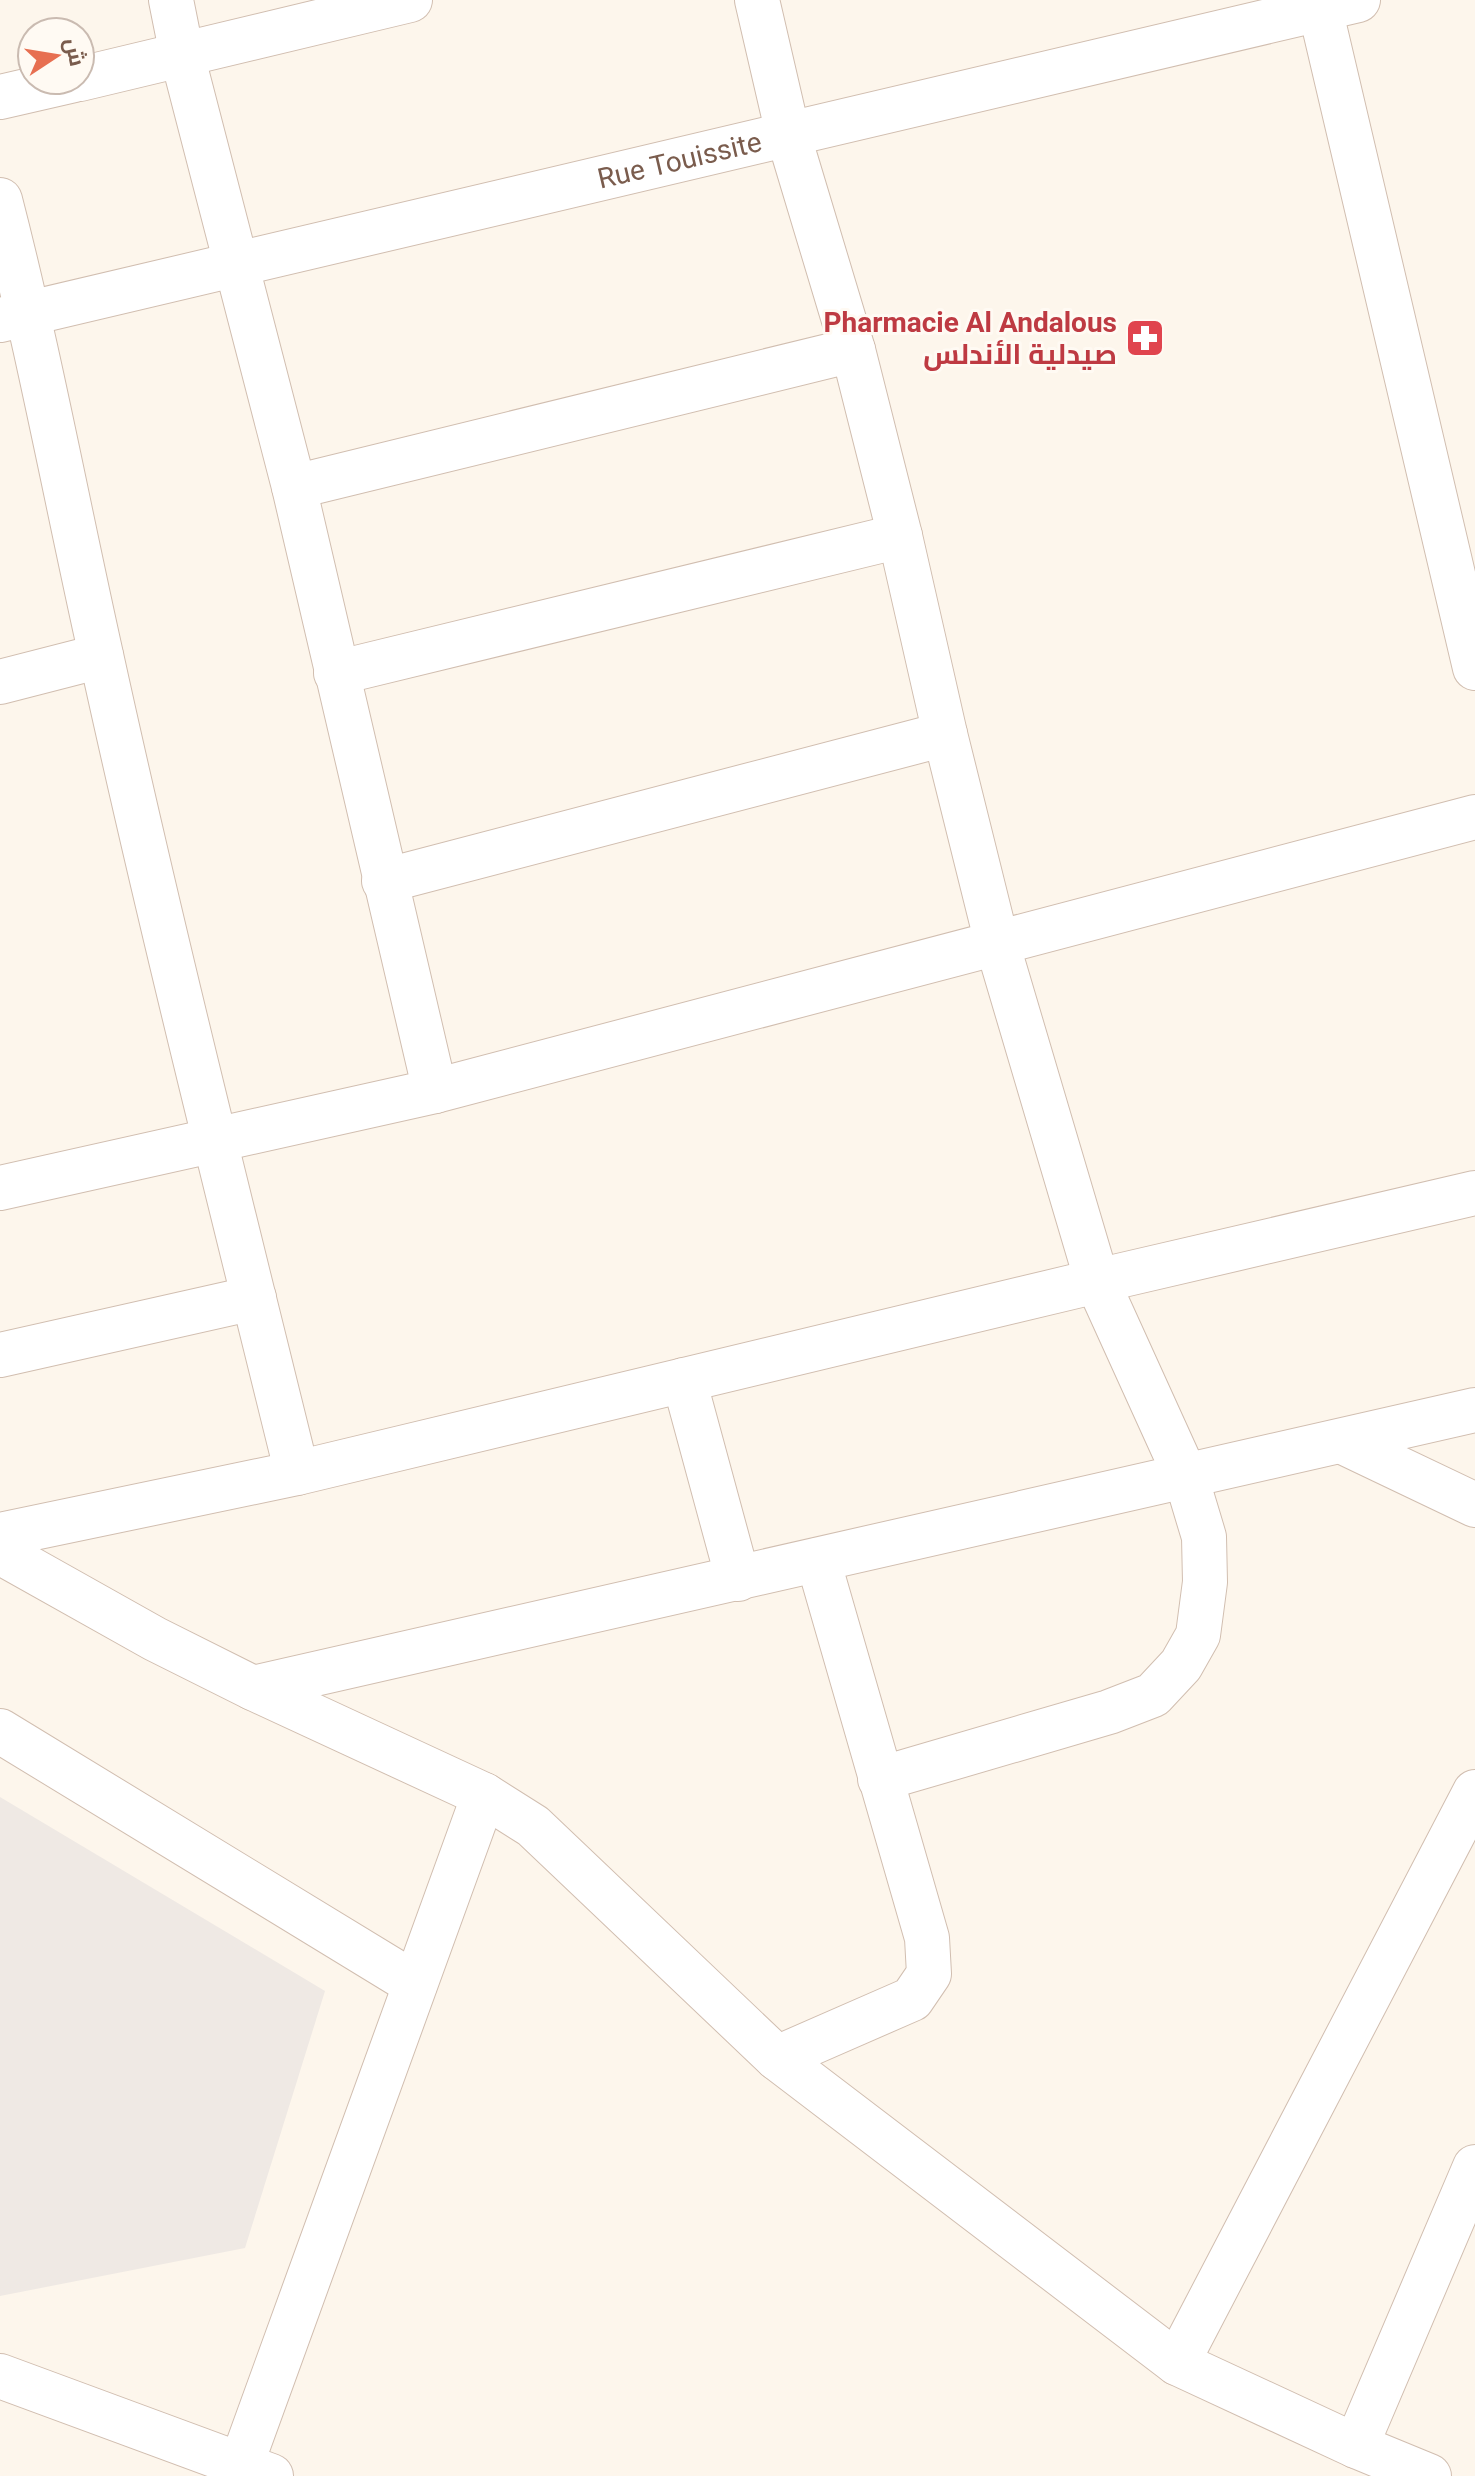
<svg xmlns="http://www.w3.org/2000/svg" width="1475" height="2476" font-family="Roboto,Cairo,sans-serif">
	<rect width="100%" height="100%" fill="#fdf6ec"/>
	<path fill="#efe9e4" d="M0 1797 325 1991 245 2248 0 2296Z"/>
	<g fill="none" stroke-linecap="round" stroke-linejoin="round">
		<g stroke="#d1beb0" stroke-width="46">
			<g id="minor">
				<path d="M171 0 182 55 294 487 435 1091"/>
				<path d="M757 0 788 134 853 350 900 536 945 734 997 943 1097 1281 1186 1477 1204 1537 1205 1582 1198 1635 1181 1665 1153 1695 1109 1712 880 1779"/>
				<path d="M1318 0 1475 668"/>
				<path d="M80 79 410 0"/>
				<path d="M0 97 74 80"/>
				<path d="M0 200C39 351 67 503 101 655 161 929 230 1201 297 1473"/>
				<path id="s1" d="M0 320 1358 0"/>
				<path d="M294 487 853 350"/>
				<path d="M336 673 900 536"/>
				<path d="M0 682 101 656"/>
				<path d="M384 881 945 734"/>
				<path d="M0 1188 435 1091 1475 817"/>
				<path d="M0 1355 254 1298"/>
				<path d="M684 1380 738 1579"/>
				<path d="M1343 1442 1475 1505"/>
				<path d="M0 1535 297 1473 1097 1281 1475 1193"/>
				<path d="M0 1552 155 1639 253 1688 484 1795 533 1826 777 2058 1177 2363 1356 2446 1429 2476"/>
				<path d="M253 1688 1475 1410"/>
				<path d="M0 1731 415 1984"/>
				<path d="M777 2058 912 1999 929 1974 927 1938 818 1560"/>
				<path d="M1177 2363 1475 1792"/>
				<path d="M0 2376 271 2476"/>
				<path d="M1356 2446 1475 2167"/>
				<path d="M237 2476 484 1795"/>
			</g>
		</g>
		<use href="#minor" stroke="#fff" stroke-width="44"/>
	</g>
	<defs>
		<g id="pharmacy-square" transform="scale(2)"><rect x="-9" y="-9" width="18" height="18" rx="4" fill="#e0444e" stroke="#fffaf3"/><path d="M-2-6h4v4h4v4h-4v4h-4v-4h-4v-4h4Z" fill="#fff"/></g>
	</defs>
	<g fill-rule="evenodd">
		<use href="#pharmacy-square" x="1145" y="338"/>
	</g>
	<g text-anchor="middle" stroke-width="6" stroke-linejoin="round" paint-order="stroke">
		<g font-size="28" fill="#7a5c4d" stroke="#fffaf3">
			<text dy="10" stroke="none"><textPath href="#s1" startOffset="698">Rue Touissite</textPath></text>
		</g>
		<g font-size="28" font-weight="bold" fill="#be3a42" stroke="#fffaf3" text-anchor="end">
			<text x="1117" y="332">Pharmacie Al Andalous<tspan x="1117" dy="32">صيدلية الأندلس</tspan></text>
		</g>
	</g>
	<g transform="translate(56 56) rotate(78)"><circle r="38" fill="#fffaf3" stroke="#cabbb1" stroke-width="2"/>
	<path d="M0-6L14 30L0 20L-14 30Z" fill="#e76f51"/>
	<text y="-12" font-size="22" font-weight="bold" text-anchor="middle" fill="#7a5c4d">ش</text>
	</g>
</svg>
